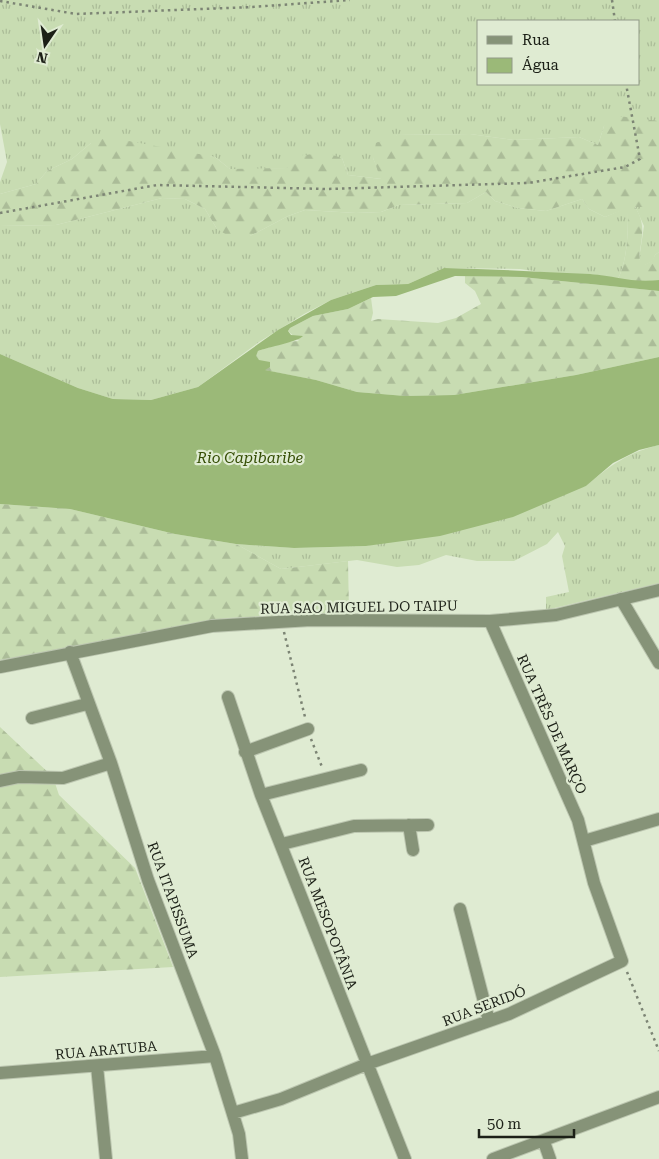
<svg xmlns="http://www.w3.org/2000/svg" width="659" height="1159" font-family="'Roboto Serif',serif">
	<defs>
		<pattern id="grass-tufts" width="24" height="20" patternUnits="userSpaceOnUse" patternTransform="scale(1.25)"><rect width="24" height="20" fill="#c8dcb2"/><path d="M3 7l-1-3M5 7V3M7 7l1-3M15 17l-1-3M17 17v-4M19 17l1-3" fill="none" stroke="#abbc98"/></pattern>
		<pattern id="forest-firs" width="22" height="20" patternUnits="userSpaceOnUse" patternTransform="scale(1.25)"><rect width="22" height="20" fill="#c8dcb2"/><path d="M5 1l3.5 6h-7zM16 11l3.5 6h-7z" fill="#abbc98"/></pattern>
	</defs>
	<rect width="100%" height="100%" fill="#dfebd2"/>
	<path fill="url(#grass-tufts)" fill-rule="evenodd" d="M0 0H659V121L604 126 598 145 579 137 514 140 470 134 397 135 373 158 382 179 348 175 342 158 287 168 265 169H230L215 157 91 143 72 159 47 171 36 184 0 194V182L7 162 0 124ZM478 21H638V84H478Z
		M486 192 495 201 518 208 546 211 582 199 589 209 605 217 628 207C628 231 628 258 618 279L592 274 561 275 520 269 444 268 408 284 376 285 331 300 304 314 259 342 198 387 151 400 113 399 78 388 0 354V226L56 225 162 198 185 199 205 209 217 229 250 236 288 216 305 210 356 213 381 212 399 205 467 203Z
		M640 205 659 207V252L655 255 653 261 643 266 639 259 644 226 635 206Z
		M659 445V583L546 610V597L569 592 562 556 565 546 558 532 547 544 514 561H477L446 555 419 565 397 567 357 560 281 569 236 544 294 548 366 546 586 486C609 466 629 452 659 445Z"/>
	<path fill="url(#forest-firs)" d="M618 116 659 121V207H635C647 225 641 239 639 259L644 265 652 261 655 255 659 252V280L640 282 618 279C628 258 628 231 628 208L605 217 589 209 582 199 546 211 518 208 495 201 486 192 467 203 399 205 381 212 356 213 305 210 288 216 250 236 232 238 217 229 205 209 185 199 162 198 56 225 0 226V194L36 184 47 171 72 159 91 143 107 137 215 157 230 169 287 168 293 156 326 153 342 158 348 175 381 179 373 158 376 143 397 135 470 134 514 140 579 137 598 145 604 126Z
		M465 276 522 277 659 291V357L576 375 454 395 405 396 357 392 316 380 264 370 255 356 258 351 285 342 299 341 288 331 290 328 313 316 348 309 371 298 373 313 371 321 378 319 438 323 456 318 481 304 475 291 465 283Z
		M0 504 70 509 175 534 236 544 281 569 348 561 349 613 226 618 0 660Z
		M0 727 53 777 59 795 135 868 173 967 0 977Z"/>
	<path fill="#9bb978" d="M444 268C493 269 542 272 590 274 616 276 631 283 659 280V291L522 277 455 276 396 296 373 297 348 309 313 316 290 328 288 331 291 335 303 336C298 342 268 347 258 351L256 356 259 360 270 362V367L265 370 316 380 357 392 405 396 454 395 576 375 659 357V445L639 450 613 463 586 486 513 517 440 536 366 546 294 548 236 544 175 534 70 509 0 504V354L78 388 113 399 151 400 198 387 278 330 331 300 376 285 408 284Z"/>
	<g fill="none" stroke-linecap="round" stroke-linejoin="round">
		<g stroke="#bcc6b0" stroke-width="14">
			<path id="minor" d="M621 599 659 663
				M70 652 111 763 148 880 215 1056 239 1134 242 1159
				M0 667 212 626 311 620 490 621 556 615 659 590
				M228 697 261 795 405 1159
				M32 718 87 704
				M245 752 308 729
				M0 781 19 777 63 778 111 763
				M261 795 361 770
				M409 825 413 850
				M584 841 659 819
				M282 844 354 826 428 825
				M460 909 489 1021
				M97 1066 106 1159
				M0 1073 215 1056
				M233 1113 281 1099 367 1064 509 1014 622 961 594 883 578 820 490 621
				M544 1142 550 1159
				M493 1159 659 1097"/>
		</g>
		<path stroke="#7c8474" stroke-width="2.5" stroke-dasharray="2.5 4" stroke-linecap="butt" d="M612 0 615 21
			M0 1 76 14 252 7 350 0
			M0 213 157 185 327 189 528 183 625 167 640 159 626 84
			M284 632 305 717
			M311 739 322 767
			M627 972 659 1051"/>
		<use href="#minor" stroke="#869378" stroke-width="12"/>
	</g>
	<g text-anchor="middle" stroke-width="4.5" stroke-linejoin="round" paint-order="stroke">
		<g font-size="14" fill="#1c2017" stroke="#dfebd2">
			<text transform="translate(359 607) rotate(-1)" y="5">RUA SAO MIGUEL DO TAIPU</text>
			<text transform="translate(552 724) rotate(66)" y="5">RUA TRÊS DE MARÇO</text>
			<text transform="translate(173 900) rotate(70)" y="5">RUA ITAPISSUMA</text>
			<text transform="translate(328 923) rotate(69)" y="5">RUA MESOPOTÂNIA</text>
			<text transform="translate(484 1006) rotate(-21)" y="5">RUA SERIDÓ</text>
			<text transform="translate(106 1050) rotate(-5)" y="5">RUA ARATUBA</text>
		</g>
		<g font-size="15" font-style="italic" fill="#354e05" stroke="#dfebd2">
			<text x="250" y="463">Rio Capibaribe</text>
		</g>
	</g>
	<rect x="477" y="20" width="162" height="65" fill="#dfebd2" stroke="#919a87"/>
	<rect x="487" y="36" width="25" height="8" fill="#869378" stroke="#919a87"/>
	<text x="522" y="45" font-size="15" fill="#1c2017">Rua</text>
	<rect x="487" y="58" width="25" height="15" fill="#9bb978" stroke="#919a87"/>
	<text x="522" y="70" font-size="15" fill="#1c2017">Água</text>
	<g transform="translate(45 45) rotate(193)" stroke="#dfebd2" stroke-width="4" paint-order="stroke">
	<path d="M0-4L9 19L0 12L-9 19Z" fill="#1c2017"/>
	<text y="-8" font-size="14" font-weight="bold" text-anchor="middle" fill="#1c2017">N</text>
	</g>
	<path d="M479 1129v8h95v-8" fill="none" stroke="#1c2017" stroke-width="2.5"/>
	<text x="487" y="1129" font-size="15" fill="#1c2017" stroke="#dfebd2" stroke-width="4" paint-order="stroke">50 m</text>
</svg>
